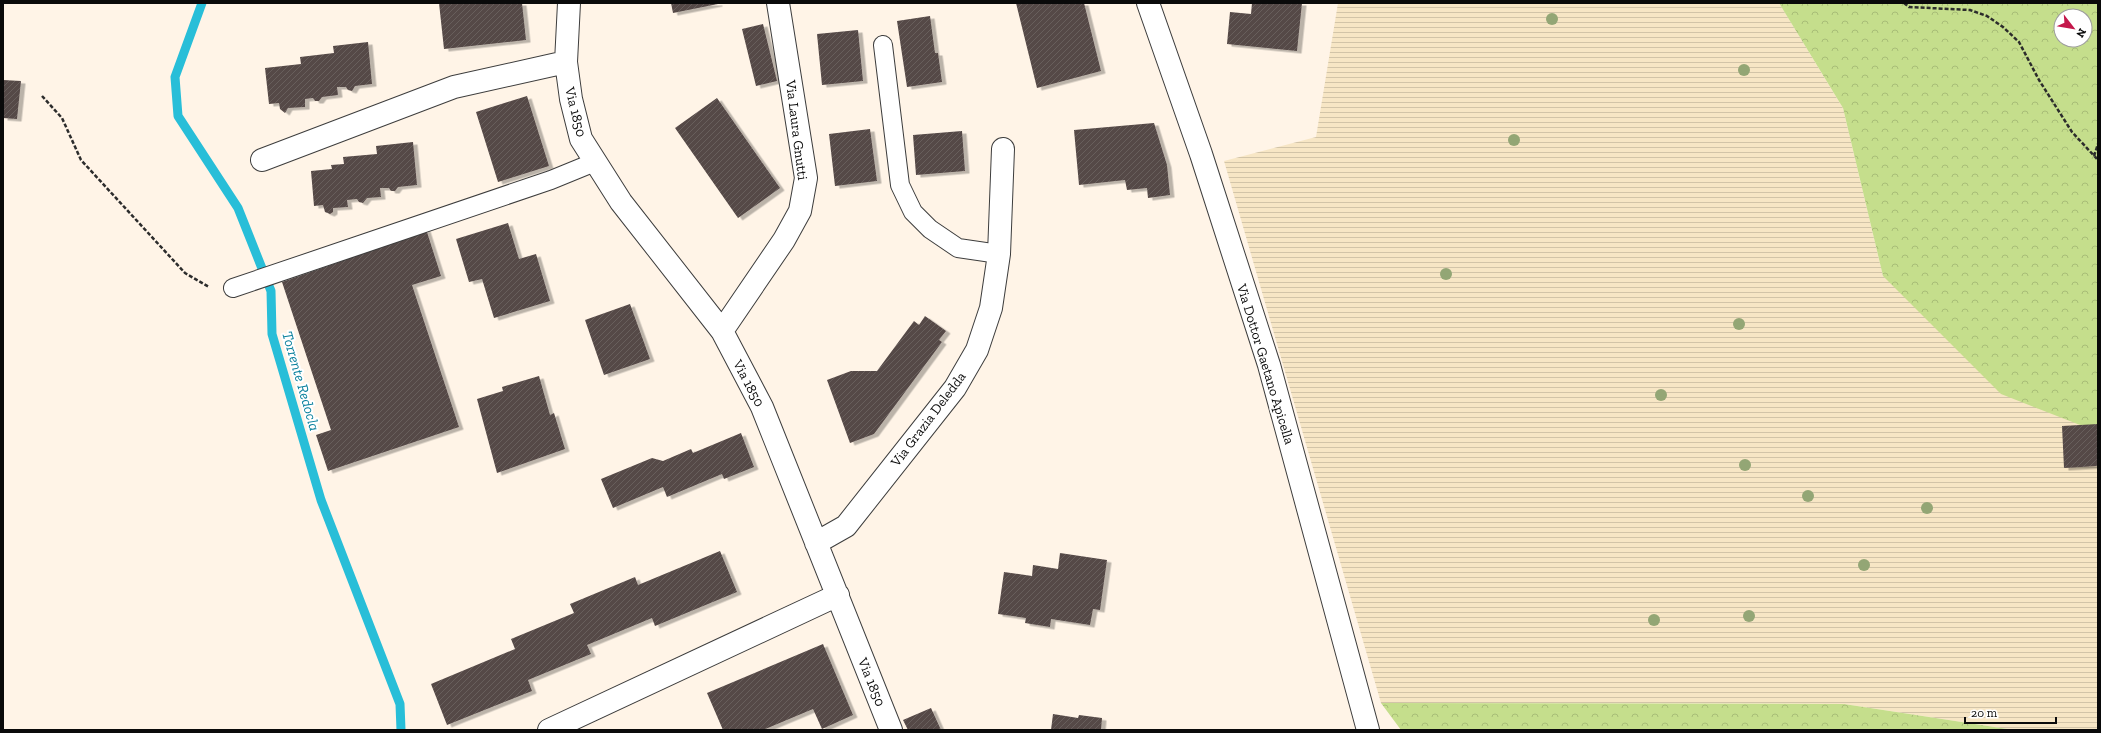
<svg xmlns="http://www.w3.org/2000/svg" width="2101" height="733" font-family="'Zilla Slab',serif">
	<defs>
		<pattern id="farmland-rules" width="6" height="5" patternUnits="userSpaceOnUse"><rect width="6" height="5" fill="#f7e6c5"/><path d="M0 2.5h6" fill="none" stroke="#d2c4a8"/></pattern>
		<pattern id="forest-crowns" width="20" height="18" patternUnits="userSpaceOnUse"><rect width="20" height="18" fill="#c5de8c"/><path d="M2 6a3 3 0 1 1 6 0M12 15a3 3 0 1 1 6 0" fill="none" stroke="#a8bd77"/></pattern>
		<pattern id="building-hatch" width="6" height="6" patternUnits="userSpaceOnUse"><rect width="6" height="6" fill="#544846"/><path d="M-1 1l2-2M0 6l6-6M5 7l2-2" fill="none" stroke="#685e5c"/></pattern>
		<filter id="shadow"><feDropShadow dx="4.5" dy="2.5" stdDeviation="0" flood-color="#0004"/></filter>
	</defs>
	<rect width="100%" height="100%" fill="#fff4e7"/>
	<path fill="url(#farmland-rules)" d="M1338 3H1779L1843 108 1883 276 2098 432V730H2014L1844 704 1381 703 1224 161 1316 137Z"/>
	<path fill="url(#forest-crowns)" fill-rule="evenodd" d="M1779 3H2098V432L2001 394 1883 276 1843 108ZM2061 16H2085V40H2061Z
		M1381 703 1844 704 2014 730H1401Z"/>
	<g fill="none" stroke-linecap="round" stroke-linejoin="round">
		<path stroke="#28bed8" stroke-width="9" d="M202 3 175 77 178 116 238 208 271 291 272 334 321 500 400 704 401 730"/>
	</g>
	<path fill="url(#building-hatch)" filter="url(#shadow)" d="M439 3H522L526 40 444 49Z
		M671 3H718V4L673 13Z
		M1016 3H1084L1101 71 1037 88Z
		M1252 3H1302L1297 51 1227 44 1230 12 1251 14Z
		M930 16 935 53H938L942 82 907 87 897 21Z
		M763 24 777 81 756 86 742 29Z
		M858 30 863 81 822 85 817 34Z
		M368 42 372 84 355 86 352 91 348 90 346 87H337L338 95 322 97 319 101H315L313 98 305 99V107L288 108 285 113 280 109 279 103 269 104 265 68 301 64 300 57 334 53 333 46Z
		M3 80 21 81 17 119 3 118Z
		M527 96 549 166 498 182 476 112Z
		M717 98 780 188 738 218 675 128Z
		M1154 123 1167 165 1170 195 1148 198 1147 188 1127 190 1125 180 1079 185 1074 130Z
		M870 129 877 181 835 186 829 134Z
		M962 131 965 171 916 175 913 135Z
		M413 142 417 185 398 187 395 191H391L389 188H380L381 197 367 198 363 203 359 202 357 199 347 200 348 207 333 208V212L330 214 325 212 323 205 314 206 311 171 332 169 331 165 344 164 343 157 377 154 376 146Z
		M508 223 519 259 536 254 550 301 494 318 482 279 469 282 456 239Z
		M426 229 441 276 412 285 459 427 328 471 316 435 331 430 282 282 342 261 341 257Z
		M630 304 650 359 604 375 585 320Z
		M925 316 946 331 939 340 942 342 874 434 850 443 827 380 851 371H877L914 321 919 325Z
		M539 376 550 415 554 413 565 449 497 473 477 399 503 391 502 387Z
		M2098 424V466L2064 468 2062 426Z
		M741 433 754 467 724 479 722 474 667 497 663 487 613 508 601 479 652 458 663 461 691 449 693 453Z
		M720 551 737 592 655 626 652 618 587 645 591 654 528 680 532 691 447 725 431 684 515 649 511 639 574 613 570 604 635 577 638 585Z
		M1060 553 1107 560 1100 610 1093 609 1090 625 1051 619 1050 627 1025 623 1026 618 998 614 1004 572 1032 576 1033 565 1058 569Z
		M823 644 853 715 822 729 813 709 763 730H723L707 693Z
		M931 708 941 730H908L903 720Z
		M1053 714 1078 718 1079 715 1102 718 1101 730H1051Z"/>
	<g fill="none" stroke-linecap="round" stroke-linejoin="round">
		<g stroke="#3d3d3d" stroke-width="20">
			<path id="service" d="M883 45 900 185 913 212 930 229 958 248 999 254
				M233 288 551 180 595 162"/>
		</g>
		<g stroke="#3d3d3d" stroke-width="24">
			<path id="minor" d="M569 3 566 62 571 99 581 139 621 202 722 331 762 407 891 730
				M1148 3 1201 154 1269 365 1368 730
				M262 160 454 87 566 62
				M722 331 784 240 800 211 806 178 778 3
				M816 543 846 526 955 388 977 350 991 308 999 254 1003 149
				M549 730 838 595"/>
		</g>
		<path stroke="#2c2c2c" stroke-width="2.5" stroke-dasharray="4 2" stroke-linecap="butt" d="M1904 3 1909 7 1970 10 1987 16 2003 27 2019 42 2039 80 2072 132 2098 160
			M42 96 62 118 81 160 185 273 209 287
			M2094 156 2098 144"/>
		<use href="#service" stroke="#fff" stroke-width="18"/>
		<use href="#minor" stroke="#fff" stroke-width="22"/>
	</g>
	<g fill="#93a675">
		<circle cx="1552" cy="19" r="6"/>
		<circle cx="1744" cy="70" r="6"/>
		<circle cx="1514" cy="140" r="6"/>
		<circle cx="1446" cy="274" r="6"/>
		<circle cx="1739" cy="324" r="6"/>
		<circle cx="1661" cy="395" r="6"/>
		<circle cx="1745" cy="465" r="6"/>
		<circle cx="1808" cy="496" r="6"/>
		<circle cx="1927" cy="508" r="6"/>
		<circle cx="1864" cy="565" r="6"/>
		<circle cx="1749" cy="616" r="6"/>
		<circle cx="1654" cy="620" r="6"/>
	</g>
	<g text-anchor="middle" stroke-width="4" stroke-linejoin="round" paint-order="stroke">
		<g font-size="14" fill="#0a0a0a" stroke="#fff">
			<text transform="translate(576 112) rotate(76)" y="5">Via 1850</text>
			<text transform="translate(797 130) rotate(83)" y="5">Via Laura Gnutti</text>
			<text transform="translate(1266 364) rotate(73)" y="5">Via Dottor Gaetano Apicella</text>
			<text transform="translate(749 383) rotate(62)" y="5">Via 1850</text>
			<text transform="translate(928 419) rotate(-53)" y="5">Via Grazia Deledda</text>
			<text transform="translate(872 682) rotate(68)" y="5">Via 1850</text>
		</g>
		<g font-size="15" font-style="italic" fill="#0b819d" stroke="#fff">
			<text transform="translate(301 381) rotate(74)" y="5">Torrente Redocla</text>
		</g>
	</g>
	<rect width="2101" height="733" fill="none" stroke="#0a0a0a" stroke-width="8"/>
	<g transform="translate(2073 28) rotate(121)"><circle r="19" fill="#ffffff" stroke="#9d9d9d"/>
	<path d="M0-3L7 15L0 10L-7 15Z" fill="#c4184b"/>
	<text y="-6" font-size="11" font-weight="bold" text-anchor="middle" fill="#0a0a0a">N</text>
	</g>
	<path d="M1965 717v6h91v-6" fill="none" stroke="#0a0a0a" stroke-width="2"/>
	<text x="1971" y="717" font-size="12" fill="#0a0a0a" stroke="#ffffff" stroke-width="3" paint-order="stroke">20 m</text>
</svg>
